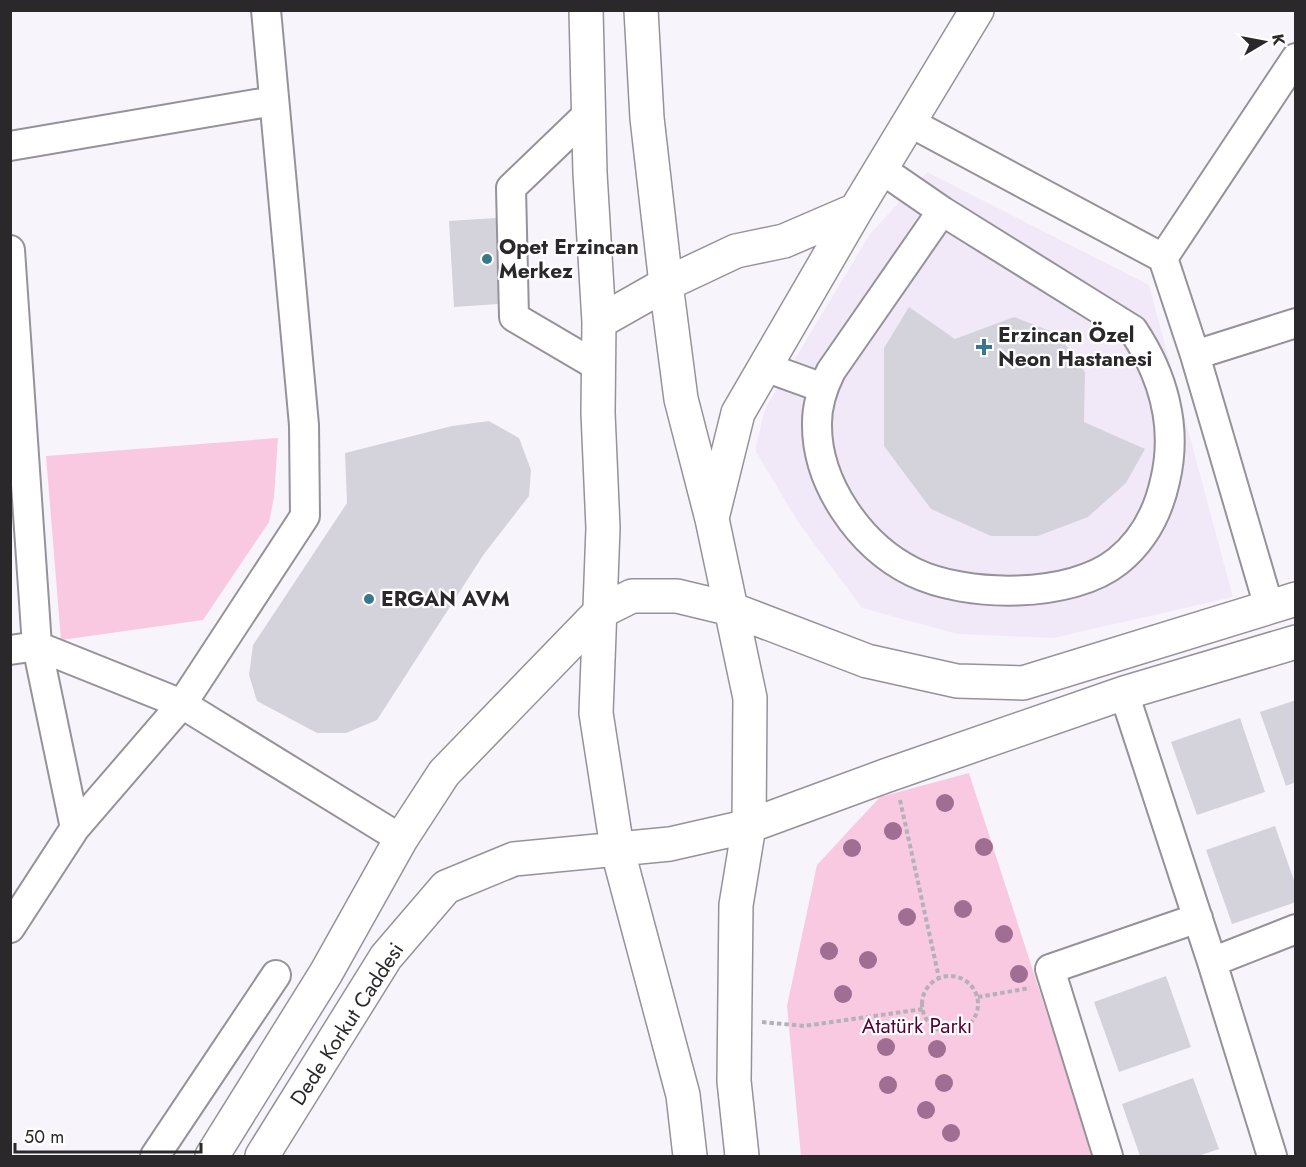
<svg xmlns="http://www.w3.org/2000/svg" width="1306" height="1167" font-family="Jost,sans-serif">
	<rect width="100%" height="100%" fill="#f8f4fc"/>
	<path fill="#f1e9f8" d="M927 172 1149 285 1233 597 1053 638 957 634 862 608 798 522 755 450 765 409 870 234Z"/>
	<path fill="#f9c9e1" d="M278 438 274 497 269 522 203 620 61 640 46 456Z
		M969 773 1093 1156H801L787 1006 817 865 880 797Z"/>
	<path fill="#d4d3dc" d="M523 216 528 302 454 307 449 221Z
		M909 307 955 339 1014 317 1058 334 1085 372 1084 422 1145 449 1126 483 1088 517 1038 536H991L931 509 884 446V348Z
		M489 421 519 438 531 470 529 496 484 554 377 720 346 733H317L257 701 249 675 253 645 347 503 345 453 452 426Z
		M1296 700V782L1286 786 1260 712Z
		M1240 718 1265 792 1197 815 1171 742Z
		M1275 826 1296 886V902L1232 924 1206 850Z
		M1166 976 1191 1047 1119 1072 1094 1002Z
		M1193 1078 1219 1149 1198 1156H1140L1122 1104Z"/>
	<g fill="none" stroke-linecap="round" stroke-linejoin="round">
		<g stroke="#969299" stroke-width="32">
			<path id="minor" d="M589 113 511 188 514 317 599 367
				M909 122 1163 258 1195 355 1269 607
				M10 146 274 101
				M881 169 942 211 1133 330C1163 375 1178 427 1165 481 1158 513 1144 540 1118 561 1071 599 966 598 913 572 860 546 816 483 817 423 817 404 823 387 831 371L942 211
				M10 250 37 646 75 828
				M1163 258 1296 58
				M1195 355 1296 323
				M765 367 823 388
				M10 650 37 646 182 704 401 839
				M1124 693 1212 962 1272 1156
				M10 928 75 828 182 704 305 516 304 425 266 10
				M1212 962 1296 929
				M155 1156 276 975
				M1108 1156 1050 969 1198 918"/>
		</g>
		<g stroke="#969299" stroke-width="36">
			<path id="major" d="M586 10 590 173 599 322 598 413 603 528 596 713 617 848 683 1095 690 1156
				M641 10 647 118 666 284 681 399 712 519 750 698 749 826 736 905 734 1081 742 1156
				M599 322 666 284 736 251 784 241 856 210
				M713 514 738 413 856 210 977 10
				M212 1156 326 973 401 839 444 773 600 612 632 596H677L731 609 867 661 957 681 1023 683 1296 599
				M262 1156 386 957 446 887 514 859 670 844 749 826 885 776 1124 693 1296 642"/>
		</g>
		<path stroke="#b5b1b8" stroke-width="4" stroke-dasharray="4.5 3" stroke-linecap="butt" d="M900 800 939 978
			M922 1004a28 28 0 1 1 56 0a28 28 0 1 1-56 0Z
			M978 997 1030 988
			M762 1022 804 1026 923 1009"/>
		<use href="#minor" stroke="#fff" stroke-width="28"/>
		<use href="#major" stroke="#fff" stroke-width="33"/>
	</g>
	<g fill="#9f6e92">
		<circle cx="945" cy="803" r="9"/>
		<circle cx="893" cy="831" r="9"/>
		<circle cx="984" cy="847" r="9"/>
		<circle cx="852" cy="848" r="9"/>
		<circle cx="963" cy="909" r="9"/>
		<circle cx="907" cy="917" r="9"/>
		<circle cx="1004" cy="934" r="9"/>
		<circle cx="829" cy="951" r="9"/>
		<circle cx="868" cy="960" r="9"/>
		<circle cx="1019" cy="974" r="9"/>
		<circle cx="843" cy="994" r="9"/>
		<circle cx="886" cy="1047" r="9"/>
		<circle cx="937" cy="1049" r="9"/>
		<circle cx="944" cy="1083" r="9"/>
		<circle cx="888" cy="1085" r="9"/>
		<circle cx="926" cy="1110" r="9"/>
		<circle cx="951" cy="1133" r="9"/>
	</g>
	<g fill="#36798a" stroke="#fff" stroke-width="2">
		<circle cx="487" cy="259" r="6"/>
		<path d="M981 338h6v6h6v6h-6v6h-6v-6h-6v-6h6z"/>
		<circle cx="369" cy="599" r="6"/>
	</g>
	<g text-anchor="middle" stroke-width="4.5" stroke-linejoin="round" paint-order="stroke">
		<g font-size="21" font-weight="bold" fill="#2a282b" stroke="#fff" text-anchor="start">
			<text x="499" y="254">Opet Erzincan<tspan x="499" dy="24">Merkez</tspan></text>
			<text x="998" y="342">Erzincan Özel<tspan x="998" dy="24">Neon Hastanesi</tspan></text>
			<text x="381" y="606">ERGAN AVM</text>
		</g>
		<g font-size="21" fill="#2a282b" stroke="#fff">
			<text transform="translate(347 1024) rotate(-57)" y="7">Dede Korkut Caddesi</text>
		</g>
		<g font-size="21" fill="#57013b" stroke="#fff">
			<text x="917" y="1033">Atatürk Parkı</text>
		</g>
	</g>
	<rect width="1306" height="1167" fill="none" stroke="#2a282b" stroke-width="24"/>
	<g transform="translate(1264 42) rotate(80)" stroke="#ffffff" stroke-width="4.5" paint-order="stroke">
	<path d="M0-4.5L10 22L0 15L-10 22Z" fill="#2a282b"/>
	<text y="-9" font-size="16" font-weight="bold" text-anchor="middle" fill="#2a282b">K</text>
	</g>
	<path d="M15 1143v9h186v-9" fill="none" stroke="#2a282b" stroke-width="3"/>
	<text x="24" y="1143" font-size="18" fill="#2a282b" stroke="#ffffff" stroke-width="4.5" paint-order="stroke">50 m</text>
</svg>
